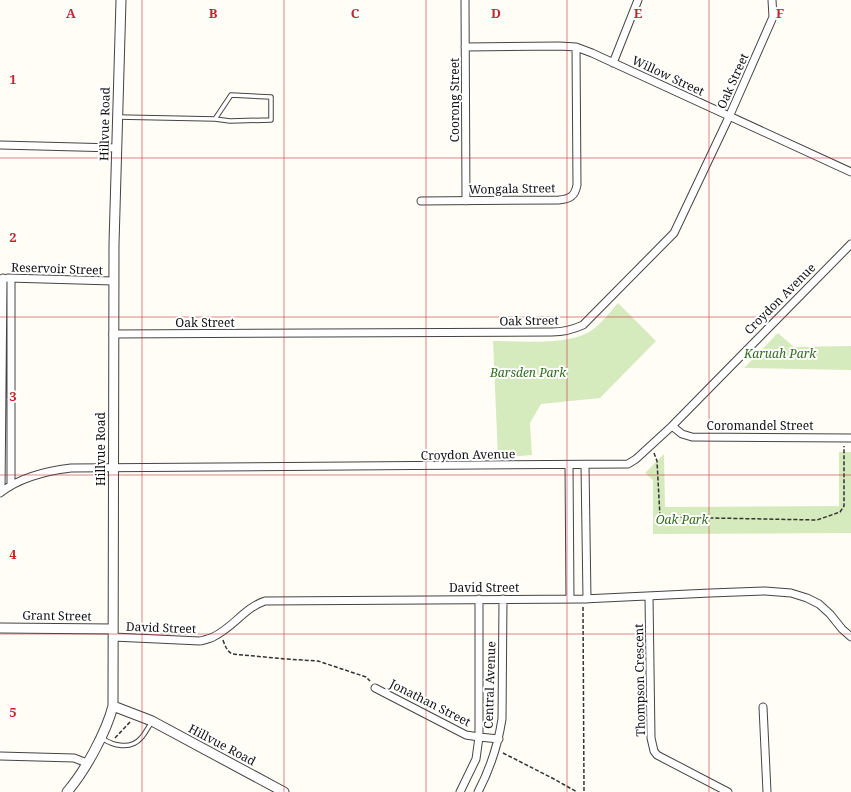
<svg xmlns="http://www.w3.org/2000/svg" width="851" height="792" font-family="'Noto Serif',serif">
	<rect width="100%" height="100%" fill="#fffdf5"/>
	<path fill="#d5ebbd" d="M618 303 656 341 600 398 541 404 530 423 532 455 498 458 493 341C521 341 570 346 592 330 602 323 610 312 618 303Z
		M778 333 794 347 851 346V370L744 368Z
		M839 452H851V533L653 534V480L645 473 664 454 665 507 839 506Z"/>
	<g fill="none" stroke-linecap="round" stroke-linejoin="round">
		<g stroke="#444" stroke-width="5.5">
			<path id="service" d="M118 117 215 119 231 95 271 97V120L230 121 215 119
				M102 738C113 746 131 750 141 738 145 734 148 727 152 722"/>
		</g>
		<g stroke="#444" stroke-width="9">
			<path id="minor" d="M465 0 466 201
				M465 47 559 46 576 47 592 53 851 172
				M613 63 638 0
				M0 145 116 148
				M421 201 559 200C570 199 575 196 577 185L576 47
				M8 278 113 281
				M113 334 552 332C563 332 572 330 583 325L674 233 729 117 773 17 772 0
				M672 426 682 434 692 437 851 438
				M569 465 570 599
				M585 465 587 599
				M11 485V279
				M1 492 3 278
				M0 493C20 477 46 471 71 468L628 464 636 459 672 426 851 244
				M649 596 651 738 654 751 657 755 728 792
				M113 637 200 641C204 640 209 639 213 637 233 628 244 608 265 601L583 599 710 593 765 591 791 593 807 598 819 604 830 614 842 629 851 637
				M375 688 466 735 479 737 499 739
				M763 707 767 792
				M0 756 74 758 87 763
				M460 792 476 759 479 737V599
				M478 792C490 769 498 745 502 719L503 599"/>
		</g>
		<g stroke="#444" stroke-width="11">
			<path id="tertiary" d="M0 628 113 629
				M113 706 152 721 284 792
				M67 792C85 771 106 733 113 706L114 244 121 0"/>
		</g>
		<path stroke="#333" stroke-width="1.5" stroke-dasharray="4 2" stroke-linecap="butt" d="M654 453 657 461 660 517 817 520 840 512 844 506V446
			M583 607 584 792
			M223 640C225 646 227 651 232 654L286 659 318 661 366 677 370 681
			M115 738 130 722
			M503 753 554 779 577 792"/>
		<use href="#service" stroke="#fff" stroke-width="3.5"/>
		<use href="#minor" stroke="#fff" stroke-width="7"/>
		<use href="#tertiary" stroke="#fff" stroke-width="9"/>
	</g>
	<path fill="none" stroke="#c4262e" stroke-width="1" stroke-opacity="0.55" d="M142 0V792M284 0V792M426 0V792M567 0V792M709 0V792M0 158H851M0 317H851M0 475H851M0 634H851"/>
	<g text-anchor="middle" stroke-width="4" stroke-linejoin="round" paint-order="stroke">
		<g font-size="12" fill="#111" stroke="#fff">
			<text transform="translate(668 76) rotate(25)" y="4">Willow Street</text>
			<text transform="translate(733 81) rotate(-66)" y="4">Oak Street</text>
			<text transform="translate(455 100) rotate(-90)" y="4">Coorong Street</text>
			<text transform="translate(105 124) rotate(-89)" y="4">Hillvue Road</text>
			<text transform="translate(512 189) rotate(-1)" y="4">Wongala Street</text>
			<text transform="translate(57 269) rotate(2)" y="4">Reservoir Street</text>
			<text transform="translate(780 299) rotate(-45)" y="4">Croydon Avenue</text>
			<text transform="translate(529 321) rotate(-1)" y="4">Oak Street</text>
			<text x="205" y="327">Oak Street</text>
			<text x="760" y="430">Coromandel Street</text>
			<text transform="translate(101 449) rotate(-90)" y="4">Hillvue Road</text>
			<text transform="translate(468 455) rotate(-1)" y="4">Croydon Avenue</text>
			<text x="484" y="592">David Street</text>
			<text transform="translate(57 616) rotate(1)" y="4">Grant Street</text>
			<text transform="translate(161 628) rotate(2)" y="4">David Street</text>
			<text transform="translate(640 680) rotate(-91)" y="4">Thompson Crescent</text>
			<text transform="translate(490 685) rotate(-88)" y="4">Central Avenue</text>
			<text transform="translate(430 703) rotate(27)" y="4">Jonathan Street</text>
			<text transform="translate(222 745) rotate(28)" y="4">Hillvue Road</text>
		</g>
		<g font-size="12" font-style="italic" fill="#2f6b1f" stroke="#fff">
			<text x="780" y="358">Karuah Park</text>
			<text x="528" y="377">Barsden Park</text>
			<text x="682" y="524">Oak Park</text>
		</g>
	</g>
	<g font-size="13" text-anchor="middle" font-weight="bold" fill="#c4262e" stroke="#fff" stroke-width="4" stroke-linejoin="round" paint-order="stroke">
		<text x="71" y="18">A</text>
		<text x="213" y="18">B</text>
		<text x="355" y="18">C</text>
		<text x="496" y="18">D</text>
		<text x="638" y="18">E</text>
		<text x="780" y="18">F</text>
		<text x="13" y="84">1</text>
		<text x="13" y="242">2</text>
		<text x="13" y="401">3</text>
		<text x="13" y="559">4</text>
		<text x="13" y="717">5</text>
	</g>
</svg>
